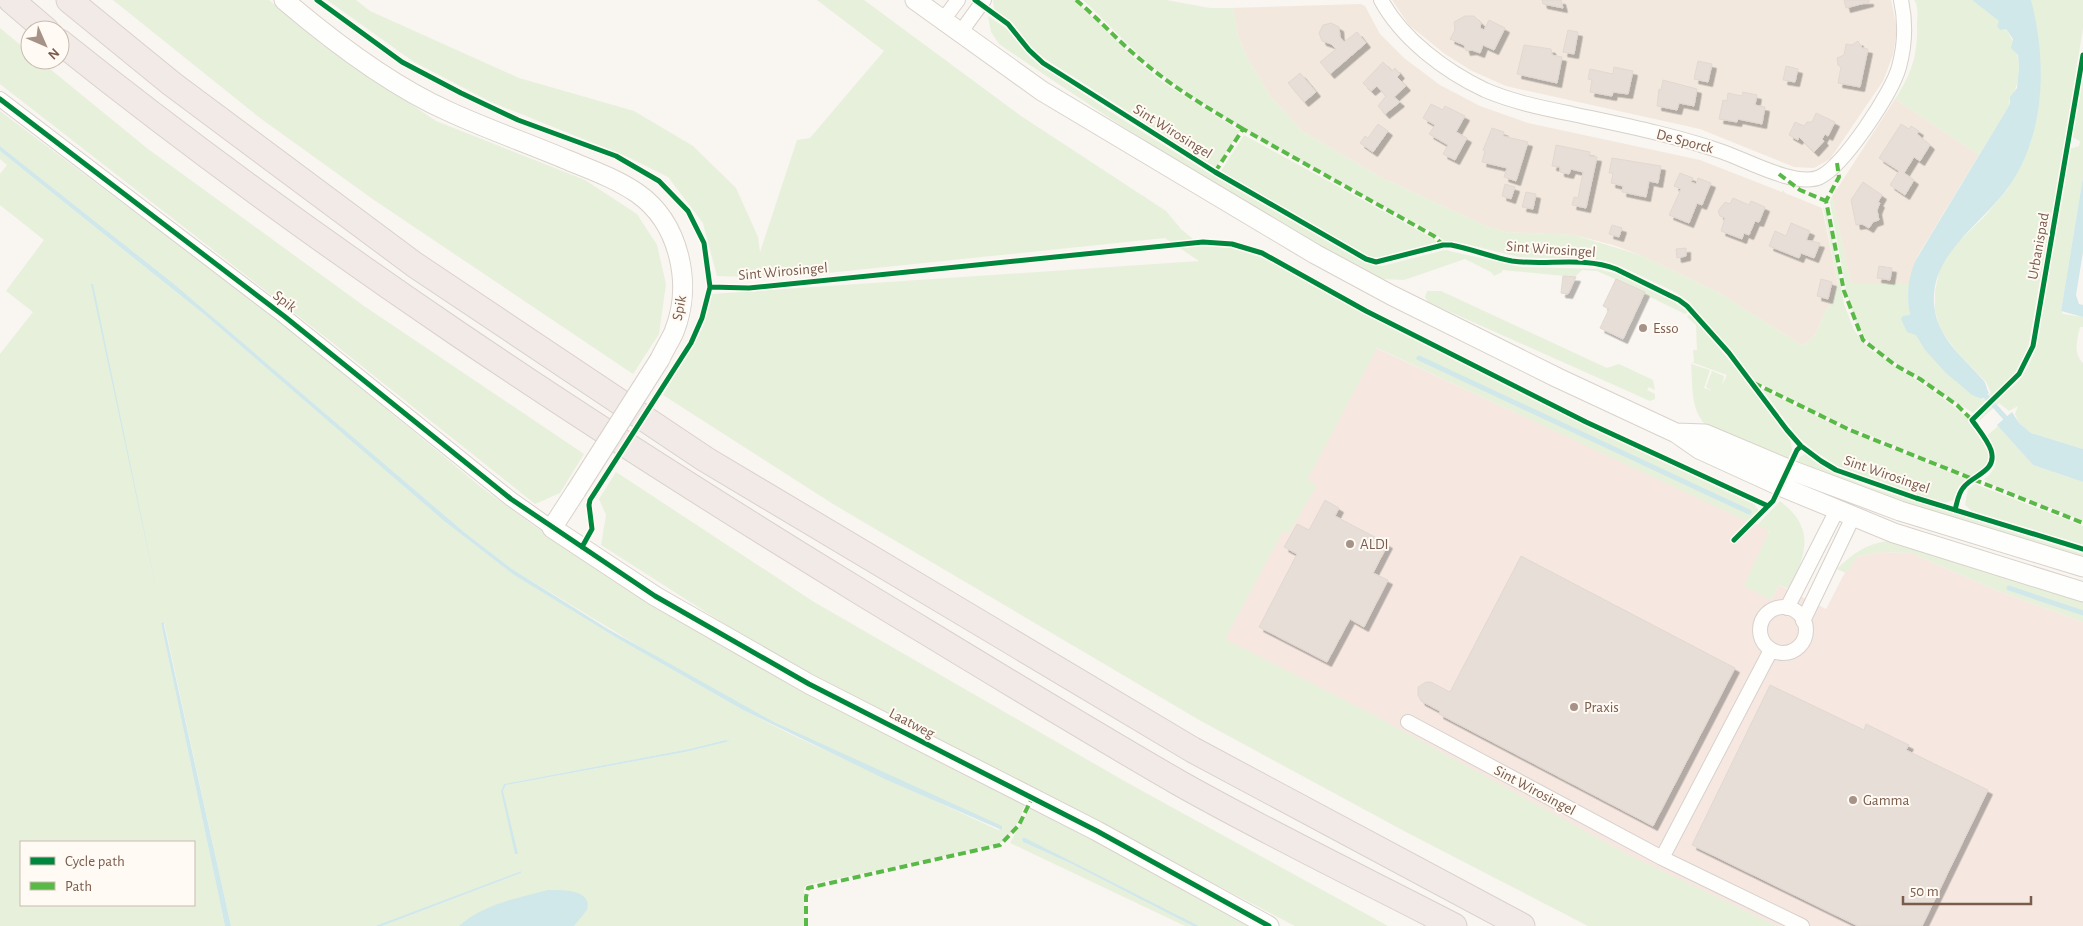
<svg xmlns="http://www.w3.org/2000/svg" width="2083" height="926" font-family="'Alegreya Sans',sans-serif">
	<defs>
		<filter id="shadow"><feDropShadow dx="4.5" dy="4.5" stdDeviation="0" flood-color="#0004"/></filter>
	</defs>
	<rect width="100%" height="100%" fill="#f9f5f0"/>
	<path fill="#f2e8de" d="M1392 0H1891L1897 29 1893 55 1883 81 1830 159 1814 168 1794 167 1700 129 1506 86 1472 71 1445 54 1409 25Z
		M1361 4 1365 6 1380 34 1404 58 1440 85 1480 106 1528 123 1700 160 1782 192 1783 190 1785 193 1822 208 1838 284 1833 302 1825 312 1816 334 1803 346 1719 293 1640 255 1613 245 1574 235 1506 232 1488 227 1380 177 1302 131 1270 96 1249 61 1238 36 1233 8H1230Z
		M1895 99 1979 155 1917 257 1909 284H1851L1832 196 1835 192 1833 190 1834 187 1837 189Z"/>
	<path fill="#f6e8e1" d="M1376 348 1769 530 1764 546 1771 600 1779 585 1826 609 1843 576 1857 557 1882 552 1911 553 1998 591 2083 622V926H1735L1145 599Z"/>
	<path fill="#e7f0db" fill-rule="evenodd" d="M113 0H269L321 44 436 121 585 180 637 214 657 245 666 284 659 334 633 374 374 200 260 118Z
		M327 0H356L370 11 519 78 634 111 693 146 736 188 758 237 760 252 797 140 810 138 884 51 817 0H864L1021 116 1166 211 1181 229 1201 246 1231 248 1266 259 1389 327 1568 417 1754 504 1759 511 1749 522 1377 348 1307 480 1317 485 1289 533 1283 531 1225 639 1374 715 1627 854 1777 926H1588L1404 831 1201 721 833 504 663 395 702 329 712 294 1199 261 1165 238 779 278 717 276 703 223 668 177 628 157 491 102 414 62Z
		M993 0H1075L1138 62 1164 83 1240 131 1216 168 1039 55 1028 44 1013 23 994 9Z
		M1083 0H1166L1210 8H1233L1238 36 1249 61 1270 96 1302 131 1380 177 1488 227 1506 232 1574 235 1640 255 1719 293 1803 346 1816 334 1825 312 1833 302 1838 284 1823 207 1828 214 1844 304 1854 330 1869 349 1937 394 1968 418 1988 451V466L1982 472 1971 477 1826 417 1755 381 1689 302 1677 293 1622 267 1605 261 1519 257 1466 244 1446 242 1434 233C1346 185 1254 141 1172 82 1139 58 1113 28 1083 0Z
		M1914 0H1972L2000 21 1997 26 2000 30 2006 29C2020 51 2025 78 2009 101L2010 104 1979 155 1895 99C1912 73 1918 54 1917 25 1917 18 1919 6 1914 0Z
		M2031 0H2083V28L2065 141 2028 348 2015 374 1973 413 1884 355 1866 339 1856 323 1847 295 1830 202 1832 196 1851 284H1909C1902 332 1935 364 1969 392 1973 396 1978 396 1982 400L1991 393 1986 382 1957 352 1940 329 1935 311V291L1940 268 1951 249 1984 217 2007 190 2018 171 2031 142 2040 94Z
		M988 16 1007 29 1031 58 1109 111 1215 177 1365 263 1382 266 1445 250 1521 267 1598 269 1617 274 1674 302 1688 312 1685 314 1644 294V292L1597 271 1582 270 1575 277 1502 270V272L1494 276 1491 272 1465 259 1404 280 1382 279C1249 211 1123 128 999 44L991 32Z
		M0 28 30 53V60H39L148 149 364 306 584 454 560 493 535 504 329 340 0 84Z
		M2083 70V177L2061 311 2063 314 2083 317V327H2080C2077 339 2073 354 2083 363V449L2031 433 2019 423 2015 414 2018 406 2009 411 1999 403 1979 421C1982 407 2010 391 2020 379 2027 370 2032 359 2036 348L2069 149 2079 146 2080 141 2072 137Z
		M0 111 271 314 481 487 533 525 643 596 734 652 801 689 1025 804 1018 822 1007 839 996 845 807 885 804 888V926H382L521 873V871L375 926H231L164 622 161 623 225 926H0V354L33 312 6 291 44 240 0 205V174L7 165 0 159V151L205 315 444 521 514 575 617 638 743 710 790 734 998 830 1003 828 774 722 665 662 512 569 464 532 174 284 0 146ZM725 740 729 741 685 752 506 785 503 791 504 784 689 749ZM21 842H194V905H21Z
		M1244 135 1432 238 1438 242 1378 258 1368 256 1326 233 1221 171Z
		M1427 291H1441L1607 368 1619 364 1653 380 1655 390 1649 387 1647 390 1655 394V399L1650 401 1428 302 1425 297Z
		M1690 314 1740 373 1790 440 1792 449 1787 462 1709 428C1690 412 1693 388 1691 364L1710 370 1704 388 1712 391 1706 387 1712 371 1724 376 1722 385 1727 375 1691 362H1694L1693 350H1697L1696 325 1687 317Z
		M1761 388C1826 425 1897 450 1966 479L1959 486 1954 500 1944 503 1886 485 1837 466 1813 450 1798 437Z
		M1998 426 2033 465 2083 482V521L1989 483 1984 479C2003 466 1996 450 1986 434L1988 435Z
		M1805 454 1826 469 1866 486 2083 554V562L1921 513 1795 466 1800 457Z
		M616 472 814 602 1126 782 1388 926H1295L759 646 601 545 606 515 599 499Z
		M1975 484 2083 526V545L1972 511 1965 505 1968 489Z
		M1780 501C1816 528 1806 555 1789 589L1779 585 1771 600 1744 586 1769 531 1757 525Z
		M1887 541 1904 543 2083 598V622L1998 591 1911 553 1882 552 1857 557 1846 573 1837 569C1852 554 1866 544 1887 541Z
		M1032 807 1254 926H1199L1022 838 1023 842 1072 864 1193 926H1185L1010 843 1029 809Z"/>
	<path fill="#d0e8ea" d="M1972 0H2031C2046 58 2046 125 2015 177 1988 224 1921 254 1936 316 1943 343 1966 360 1983 380 1987 384 1986 389 1989 393L1982 399 1972 395 1946 373 1925 350 1916 335 1907 332 1901 319 1903 316 1910 315C1906 295 1908 276 1917 258L2010 104V97L2017 88 2019 68 2018 55 2011 48 2013 39 2006 29 2000 30 1997 26 1999 21Z
		M0 146 174 284 464 532 512 569 608 629 774 722 1002 826V830L887 780 743 710 617 638 514 575 444 521 205 315 0 151Z
		M2083 177V252L2076 295 2079 304 2083 305V317L2061 311Z
		M91 284H93L160 607Z
		M2012 412 2019 423 2031 433 2083 449V482L2033 465 1997 425Z
		M164 622V625L231 926H225L161 623Z
		M725 740 730 741 685 752 506 785 503 791 518 854H515L501 791 504 784 689 749Z
		M1022 838H1025L1199 926H1193L1072 864 1023 842Z
		M521 871V873L382 926H375Z
		M548 890C562 890 593 889 587 910L574 926H459C483 904 518 898 548 890Z"/>
	<g fill="none" stroke-linecap="round" stroke-linejoin="round">
		<path stroke="#d0e8ea" stroke-width="5" d="M1419 358 1749 512
			M1982 392 2010 423
			M2009 588 2083 613"/>
	</g>
	<path fill="#e6ded7" stroke="#e2d8d2" filter="url(#shadow)" d="M1542 0H1561L1563 8 1543 4Z
		M1844 0H1869V2L1846 8Z
		M1465 16H1474L1481 23 1480 28 1484 30 1489 20 1505 28 1494 50 1483 45 1480 53 1472 50 1466 51 1464 45 1450 39 1455 30 1454 22Z
		M1331 23 1339 27 1340 37 1344 42 1357 32 1366 43 1330 74 1320 62 1336 49 1331 44 1322 41 1319 33 1323 25Z
		M1568 30 1578 32 1574 54 1563 52Z
		M1858 41 1862 48 1868 49 1860 87 1838 83 1841 67 1838 65 1837 58 1844 55 1846 44 1852 45Z
		M1524 45 1551 49 1552 55 1562 57 1557 83 1517 74Z
		M1698 61 1712 64 1708 82 1694 79Z
		M1383 62 1392 71 1395 68 1400 74 1397 77 1406 86 1394 97 1400 102 1385 114 1378 106 1386 96 1377 86 1371 91 1363 83Z
		M1786 66 1798 69 1795 82 1783 80Z
		M1614 67 1633 71 1628 94 1613 92 1612 96 1590 92 1592 80 1588 79 1590 69 1613 74Z
		M1300 73 1316 92 1304 102 1288 83Z
		M1663 80 1697 89 1694 106 1679 103 1677 110 1657 106 1659 89 1661 90Z
		M1743 92 1757 95 1755 105 1765 107 1762 124 1738 119 1737 122 1719 119 1723 100 1727 101 1728 93 1742 96Z
		M1431 104 1443 110 1445 106 1465 116 1456 132 1467 138 1455 160 1443 154 1448 145 1429 134 1435 125 1423 118Z
		M1816 113 1835 122 1828 136 1825 134 1822 139 1824 141 1814 152 1799 137 1798 140 1789 135 1795 122 1804 126 1807 122H1812Z
		M1378 124 1388 131 1373 152 1360 143 1365 136 1368 138Z
		M1901 124 1909 129 1911 126 1919 131 1917 134 1930 145 1920 161 1914 157 1904 173 1914 180 1905 195 1890 185 1899 171 1879 158Z
		M1492 128 1504 132 1503 136 1528 142 1516 181 1504 177 1507 168 1482 162 1485 151 1483 150Z
		M1556 145 1590 152 1589 156 1597 157 1586 208 1572 205 1574 197 1578 198 1583 172 1571 169 1569 174 1560 172V167L1552 166Z
		M1612 158 1661 166 1658 183 1649 181 1646 197 1622 192 1623 186 1611 183 1613 173H1609Z
		M1680 173 1693 178 1691 182 1696 184 1698 178 1711 183 1702 205 1697 203 1689 223 1669 215 1681 189 1674 186Z
		M1863 182 1882 195 1878 202 1880 203 1877 210 1879 220 1873 222 1869 228 1862 224 1856 225 1851 200Z
		M1505 184 1515 187 1511 199 1502 196Z
		M1526 192 1536 194 1533 209 1522 207Z
		M1733 198 1749 205 1751 201 1765 207 1759 222 1755 221 1749 235 1744 233 1742 239 1721 231 1725 218 1720 216 1718 211 1725 202 1730 204Z
		M1791 223 1810 231 1806 240 1820 243 1814 258 1801 253 1799 258 1769 246 1775 231 1786 236Z
		M1612 225 1622 228 1619 237 1609 234Z
		M1686 248V256L1677 258 1676 249Z
		M1879 266 1892 268 1890 280 1877 278Z
		M1563 276 1576 277 1568 294 1561 293Z
		M1616 279 1645 292 1623 339 1600 328 1609 309 1603 306Z
		M1821 279 1832 282 1828 299 1817 296Z
		M1325 500 1339 508 1335 516 1388 544 1373 573 1388 580 1364 627 1350 619 1327 662 1259 627 1297 554 1284 547 1297 524 1309 530Z
		M1521 556 1735 668 1653 826 1439 714 1440 711 1421 701 1418 695V687L1426 682H1431L1450 692Z
		M1770 685 1864 730 1866 724 1909 745 1906 750 1988 790 1922 926H1858L1692 845Z"/>
	<g fill="none" stroke-linecap="round" stroke-linejoin="round">
		<g stroke="#d7d1cb" stroke-width="16">
			<path id="street" d="M1381 0C1402 39 1445 71 1485 90 1513 102 1543 108 1572 114 1623 125 1674 135 1723 152 1746 160 1797 188 1820 177 1844 165 1892 93 1899 67 1905 45 1906 23 1901 0
				M943 20 958 0
				M960 33 984 0
				M0 99 284 316 511 499 552 528
				M1760 630a23 23 0 1 1 46 0a23 23 0 1 1-46 0Z
				M1787 608 1837 510
				M1803 621 1853 517
				M1408 722 1662 858 1802 926
				M1662 858 1771 650"/>
		</g>
		<g stroke="#d9d2cb" stroke-width="21">
			<path id="secondary" d="M284 0C331 40 393 87 450 112 487 129 527 143 565 159 589 169 615 178 637 193 680 223 693 285 674 332 670 341 664 350 660 359
				M915 0 1042 91 1315 254 1391 295 1558 378 1676 433 1699 449 1780 486 1894 533 2083 592
				M1676 433 1705 434 1788 469 1900 511 2083 567
				M576 491 552 528 655 596 809 684 1097 831 1269 926"/>
		</g>
		<g stroke="#dad1cc" stroke-width="27">
			<path id="highway" d="M11 0 46 30
				M69 0 172 84 415 265 705 459 1193 750 1522 926
				M60 42C315 246 589 426 867 596 971 659 1075 723 1181 784 1270 834 1363 879 1454 926"/>
		</g>
		<use href="#street" stroke="#fefefd" stroke-width="14"/>
		<use href="#secondary" stroke="#fefefd" stroke-width="19"/>
		<use href="#highway" stroke="#f2eae7" stroke-width="25"/>
		<g stroke="#d9d2cb" stroke-width="21" stroke-linecap="butt">
			<path id="secondary-bridge" d="M576 491 660 359"/>
		</g>
		<use href="#secondary-bridge" stroke="#fefefd" stroke-width="19"/>
		<path stroke="#58b947" stroke-width="4" stroke-dasharray="8 4" stroke-linecap="butt" d="M1076 0C1099 19 1118 41 1141 60 1172 87 1208 108 1243 129
			M1837 163 1839 177 1826 201 1844 291 1863 340 1895 365 1920 379 1957 405 1972 420
			M1215 172 1243 129 1434 236 1443 245
			M1779 174 1800 190 1826 201
			M1754 383 1850 430 2083 523
			M806 926V897L808 888 1000 845 1019 825 1032 798"/>
		<g stroke="#fffaf3" stroke-width="8">
			<path id="cycleway" d="M317 0 402 62 461 93 518 120 616 156 659 181 688 211 704 243 710 287 702 318 691 343 590 500 589 505 592 529 582 547
				M975 0 1008 24 1029 50 1043 63 1215 172 1366 259 1376 262 1443 245H1451C1472 249 1491 257 1512 261 1546 266 1583 256 1616 269L1679 300 1687 306 1729 353 1787 430 1801 446 1821 461 1836 470 1916 498 2083 549
				M0 99 284 316 511 499 655 596 809 684 1097 831 1269 926
				M710 287 749 288 1203 242 1232 244 1262 253 1366 311 1586 422 1768 506
				M1955 510C1957 503 1958 494 1963 488 1972 475 1998 472 1991 450 1987 439 1978 429 1972 420L2019 374 2033 346 2083 55
				M1734 540 1773 501 1797 450 1801 446"/>
		</g>
		<use href="#cycleway" stroke="#00873e" stroke-width="5"/>
	</g>
	<g fill="#a69286" stroke="#fffaf3" stroke-width="2">
		<circle cx="1643" cy="328" r="5"/>
		<circle cx="1350" cy="544" r="5"/>
		<circle cx="1574" cy="707" r="5"/>
		<circle cx="1853" cy="800" r="5"/>
	</g>
	<g text-anchor="middle" stroke-width="4" stroke-linejoin="round" paint-order="stroke">
		<g font-size="15" fill="#7a5c4d" stroke="#fffaf3">
			<text transform="translate(1173 131) rotate(32)" y="5">Sint Wirosingel</text>
			<text transform="translate(1685 141) rotate(15)" y="5">De Sporck</text>
			<text transform="translate(2038 246) rotate(-80)" y="5">Urbanispad</text>
			<text transform="translate(1551 249) rotate(4)" y="5">Sint Wirosingel</text>
			<text transform="translate(783 271) rotate(-5)" y="5">Sint Wirosingel</text>
			<text transform="translate(285 301) rotate(38)" y="5">Spik</text>
			<text transform="translate(679 308) rotate(-79)" y="5">Spik</text>
			<text transform="translate(1887 474) rotate(19)" y="5">Sint Wirosingel</text>
			<text transform="translate(912 723) rotate(27)" y="5">Laatweg</text>
			<text transform="translate(1535 790) rotate(28)" y="5">Sint Wirosingel</text>
		</g>
		<g font-size="15" fill="#7a5c4d" stroke="#fffaf3" text-anchor="start">
			<text x="1653" y="333">Esso</text>
			<text x="1360" y="549">ALDI</text>
			<text x="1584" y="712">Praxis</text>
			<text x="1863" y="805">Gamma</text>
		</g>
	</g>
	<rect x="20" y="841" width="175" height="65" fill="#fffaf3" stroke="#cabbb1"/>
	<rect x="30" y="857" width="25" height="8" fill="#00873e" stroke="#cabbb1"/>
	<text x="65" y="866" font-size="15" fill="#7a5c4d">Cycle path</text>
	<rect x="30" y="882" width="25" height="8" fill="#58b947" stroke="#cabbb1"/>
	<text x="65" y="891" font-size="15" fill="#7a5c4d">Path</text>
	<g transform="translate(45 45) rotate(135)"><circle r="24" fill="#fffaf3" stroke="#cabbb1"/>
	<path d="M0-4L9 19L0 12L-9 19Z" fill="#a69286"/>
	<text y="-8" font-size="14" font-weight="bold" text-anchor="middle" fill="#7a5c4d">N</text>
	</g>
	<path d="M1903 896v8h128v-8" fill="none" stroke="#7a5c4d" stroke-width="2.5"/>
	<text x="1910" y="896" font-size="15" fill="#7a5c4d" stroke="#fffaf3" stroke-width="4" paint-order="stroke">50 m</text>
</svg>
